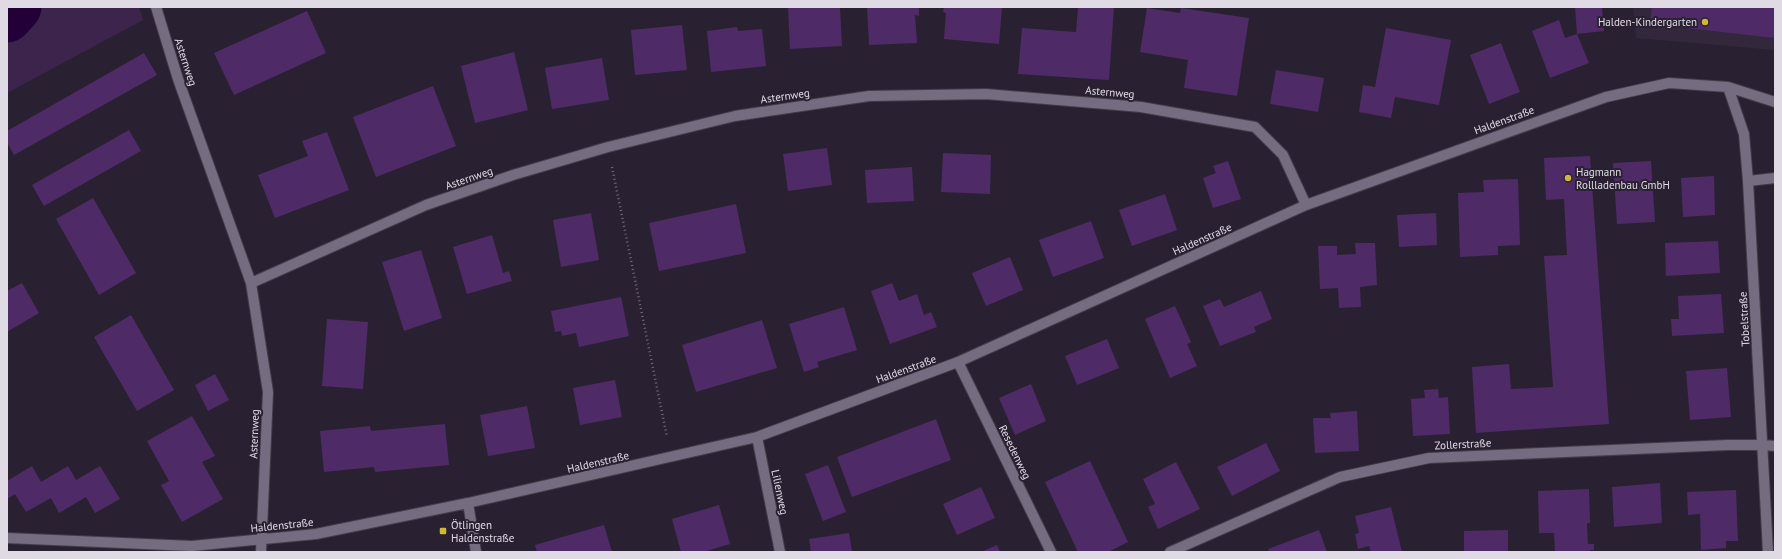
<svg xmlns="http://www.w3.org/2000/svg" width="1782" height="559" font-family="'PT Sans',sans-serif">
	<rect width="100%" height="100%" fill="#292131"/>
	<path fill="#33273c" d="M1633 7H1775V50L1636 38Z"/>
	<path fill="#3c244d" d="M7 7H139L143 20 7 93Z"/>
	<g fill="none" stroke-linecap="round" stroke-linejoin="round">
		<path stroke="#240039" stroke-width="51" d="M7 17 16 7"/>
	</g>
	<path fill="#4e2b66" d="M788 7H840L842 46 790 49Z
		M867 7H919V16L915 15 917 43 869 45Z
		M944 7H1002L999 44 944 39 946 13 943 12Z
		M1078 7H1114L1109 80 1018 74 1022 28 1076 32Z
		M1575 7H1602L1604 31 1577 34Z
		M1652 7H1775V38L1650 24Z
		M1147 8 1180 13 1181 8 1249 18 1237 96 1184 88 1188 60 1140 52Z
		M307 11 326 53 234 95 214 53Z
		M1559 20 1565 38 1577 34 1589 63 1550 78 1532 31Z
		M682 25 687 70 635 75 631 30Z
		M737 27 738 31 762 29 766 66 711 72 707 31Z
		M1386 28 1451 40 1439 105 1395 97 1391 118 1359 112 1363 85 1375 87Z
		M1501 43 1520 92 1489 104 1470 55Z
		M514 52 528 110 475 123 461 66Z
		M144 53 157 75 14 155 7 142V131Z
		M602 58 609 100 552 109 545 68Z
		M1276 70 1324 78 1318 112 1270 104Z
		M433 86 456 146 376 177 353 117Z
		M129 130 141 151 44 206 32 185Z
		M327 132 349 190 275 218 258 175 308 156 302 141Z
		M827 148 832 185 788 191 783 154Z
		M943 153 991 155 990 194 941 192Z
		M1590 156 1609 424 1476 433 1472 367 1509 364 1511 389 1553 387 1544 256 1567 255 1564 199 1546 200 1544 158Z
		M1228 161 1241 199 1213 208 1203 178 1216 173 1213 166Z
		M1651 161 1655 222 1617 224 1613 163Z
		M912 167 914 201 867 203 865 170Z
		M1714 176 1715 215 1683 217 1681 178Z
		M1518 179 1520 245 1498 246V255L1460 257 1458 193 1484 192 1483 180Z
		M1165 194 1177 230 1132 246 1119 210Z
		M93 198 136 273 99 295 56 219Z
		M736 204 746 253 659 271 649 223Z
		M591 213 599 260 561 267 553 220Z
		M1436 213 1437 245 1399 247 1397 215Z
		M1091 221 1104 258 1053 277 1039 240Z
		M492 235 503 273 509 271 512 281 467 294 453 247Z
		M1718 241 1720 273 1666 276 1665 243Z
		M1355 243H1375L1377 285 1360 287 1361 307 1339 308 1338 288 1320 289 1318 246H1337V255L1356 254Z
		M421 250 442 318 404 331 382 262Z
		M1010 257 1023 290 986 306 972 273Z
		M22 283 39 313 7 332V291Z
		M892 283 899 301 917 294 924 315 931 312 937 327 890 344 871 291Z
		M1261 291 1272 319 1254 327 1256 332 1220 346 1203 306 1220 299 1224 307Z
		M1721 294 1724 333 1672 336 1671 319H1679L1678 296Z
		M621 297 629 336 579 347 576 333 562 336 561 331 555 332 551 311Z
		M1175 306 1191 342 1187 344 1197 366 1170 378 1145 319Z
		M844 307 857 350 817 362 819 367 804 372 789 324Z
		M131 315 174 390 137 411 94 337Z
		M327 319 368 322 363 389 322 386Z
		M762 320 777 368 696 392 682 345Z
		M1107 339 1119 368 1077 385 1065 356Z
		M1727 368 1731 417 1690 420 1686 371Z
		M215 374 229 400 208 411 195 385Z
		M615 380 622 417 580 425 573 388Z
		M1031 384 1046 421 1015 435 999 398Z
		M1438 389 1439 398 1448 397 1450 434 1413 436 1411 399 1425 398 1424 390Z
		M527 406 535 448 488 456 480 415Z
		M1357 411 1359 451 1315 453 1313 418H1331L1330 413Z
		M192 416 215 456 202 462 223 499 182 522 161 485 169 481 147 441Z
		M936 419 951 460 852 497 837 457Z
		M445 424 449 465 375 472 374 467 324 472 320 431 370 426 371 431Z
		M1266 443 1280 471 1232 496 1217 467Z
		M1090 461 1128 542 1108 552H1078L1045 482Z
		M1176 462 1200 509 1158 529 1148 507 1155 504 1143 479Z
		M828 465 846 512 823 521 805 474Z
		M32 466 41 482 68 466 76 480 100 466 120 499 95 513 86 497 59 513 51 498 26 512 15 494 7 499V481Z
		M1660 483 1662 523 1614 527 1612 487Z
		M981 487 995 518 957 535 943 504Z
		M1589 489 1590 523H1587L1588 544H1594V550H1590V552H1555L1554 533H1539L1538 491Z
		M1736 490 1738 541H1726V548L1701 550 1700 514 1688 515 1687 492Z
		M719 505 730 544 703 552H681L672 519Z
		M1391 507 1402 552H1371L1369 546 1358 549 1355 534 1359 533 1355 516Z
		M604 525 612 552H537L535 545Z
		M1319 530 1327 552H1269L1268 549Z
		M1508 530V552H1464V531Z
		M849 533 852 552H811L809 539Z
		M997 545 1000 552H981Z"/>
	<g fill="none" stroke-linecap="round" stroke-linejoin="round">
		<g stroke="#433c49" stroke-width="12">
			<path id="minor" d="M156 7 178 79 251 283 268 392 261 552
				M1728 87 1744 134 1748 181 1768 552
				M1748 181 1775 178
				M251 283 426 205 513 175 608 147 735 116 869 96 986 94 1141 107 1255 127 1283 155 1306 205
				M958 362 1051 552
				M757 437 780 552
				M468 503 476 552
				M7 538 192 546 316 534 468 503 757 437 958 362 1306 205 1606 97 1669 83 1728 87 1775 102
				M1170 552 1340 477 1429 458 1728 445H1763L1775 446"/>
		</g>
		<path stroke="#716a78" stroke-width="2.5" stroke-dasharray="1 3" stroke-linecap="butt" d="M612 167 667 437"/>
		<use href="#minor" stroke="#766c7f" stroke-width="10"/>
	</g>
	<g fill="#ceb837" stroke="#292131" stroke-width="1.5">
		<circle cx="1705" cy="22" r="4"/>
		<circle cx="1568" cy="178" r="4"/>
		<rect x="439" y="527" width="8" height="8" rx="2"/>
	</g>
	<g text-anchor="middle" stroke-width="4" stroke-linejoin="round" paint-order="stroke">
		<g font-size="11" fill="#e0dae5" stroke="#292131" text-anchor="start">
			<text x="1697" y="26" text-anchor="end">Halden-Kindergarten</text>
			<text x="1576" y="176">Hagmann<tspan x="1576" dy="13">Rollladenbau GmbH</tspan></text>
			<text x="451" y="529">Ötlingen<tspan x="451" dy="13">Haldenstraße</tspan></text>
		</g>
		<g font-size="11" fill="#e0dae5" stroke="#292131">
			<text transform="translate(186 62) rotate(72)" y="4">Asternweg</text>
			<text transform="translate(1110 92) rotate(5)" y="4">Asternweg</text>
			<text transform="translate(785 96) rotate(-8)" y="4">Asternweg</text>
			<text transform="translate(1504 120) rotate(-20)" y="4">Haldenstraße</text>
			<text transform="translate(469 178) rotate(-19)" y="4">Asternweg</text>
			<text transform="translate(1202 239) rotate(-24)" y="4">Haldenstraße</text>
			<text transform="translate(1744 319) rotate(-93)" y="4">Tobelstraße</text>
			<text transform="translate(906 369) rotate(-20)" y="4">Haldenstraße</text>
			<text transform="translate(254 434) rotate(-88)" y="4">Asternweg</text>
			<text transform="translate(1463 444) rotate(-3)" y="4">Zollerstraße</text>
			<text transform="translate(1015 452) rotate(64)" y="4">Resedenweg</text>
			<text transform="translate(598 462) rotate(-13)" y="4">Haldenstraße</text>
			<text transform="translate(780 492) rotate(78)" y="4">Lilienweg</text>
			<text transform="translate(282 525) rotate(-6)" y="4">Haldenstraße</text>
		</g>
	</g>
	<rect width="1782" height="559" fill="none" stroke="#e0dae5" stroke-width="16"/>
</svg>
